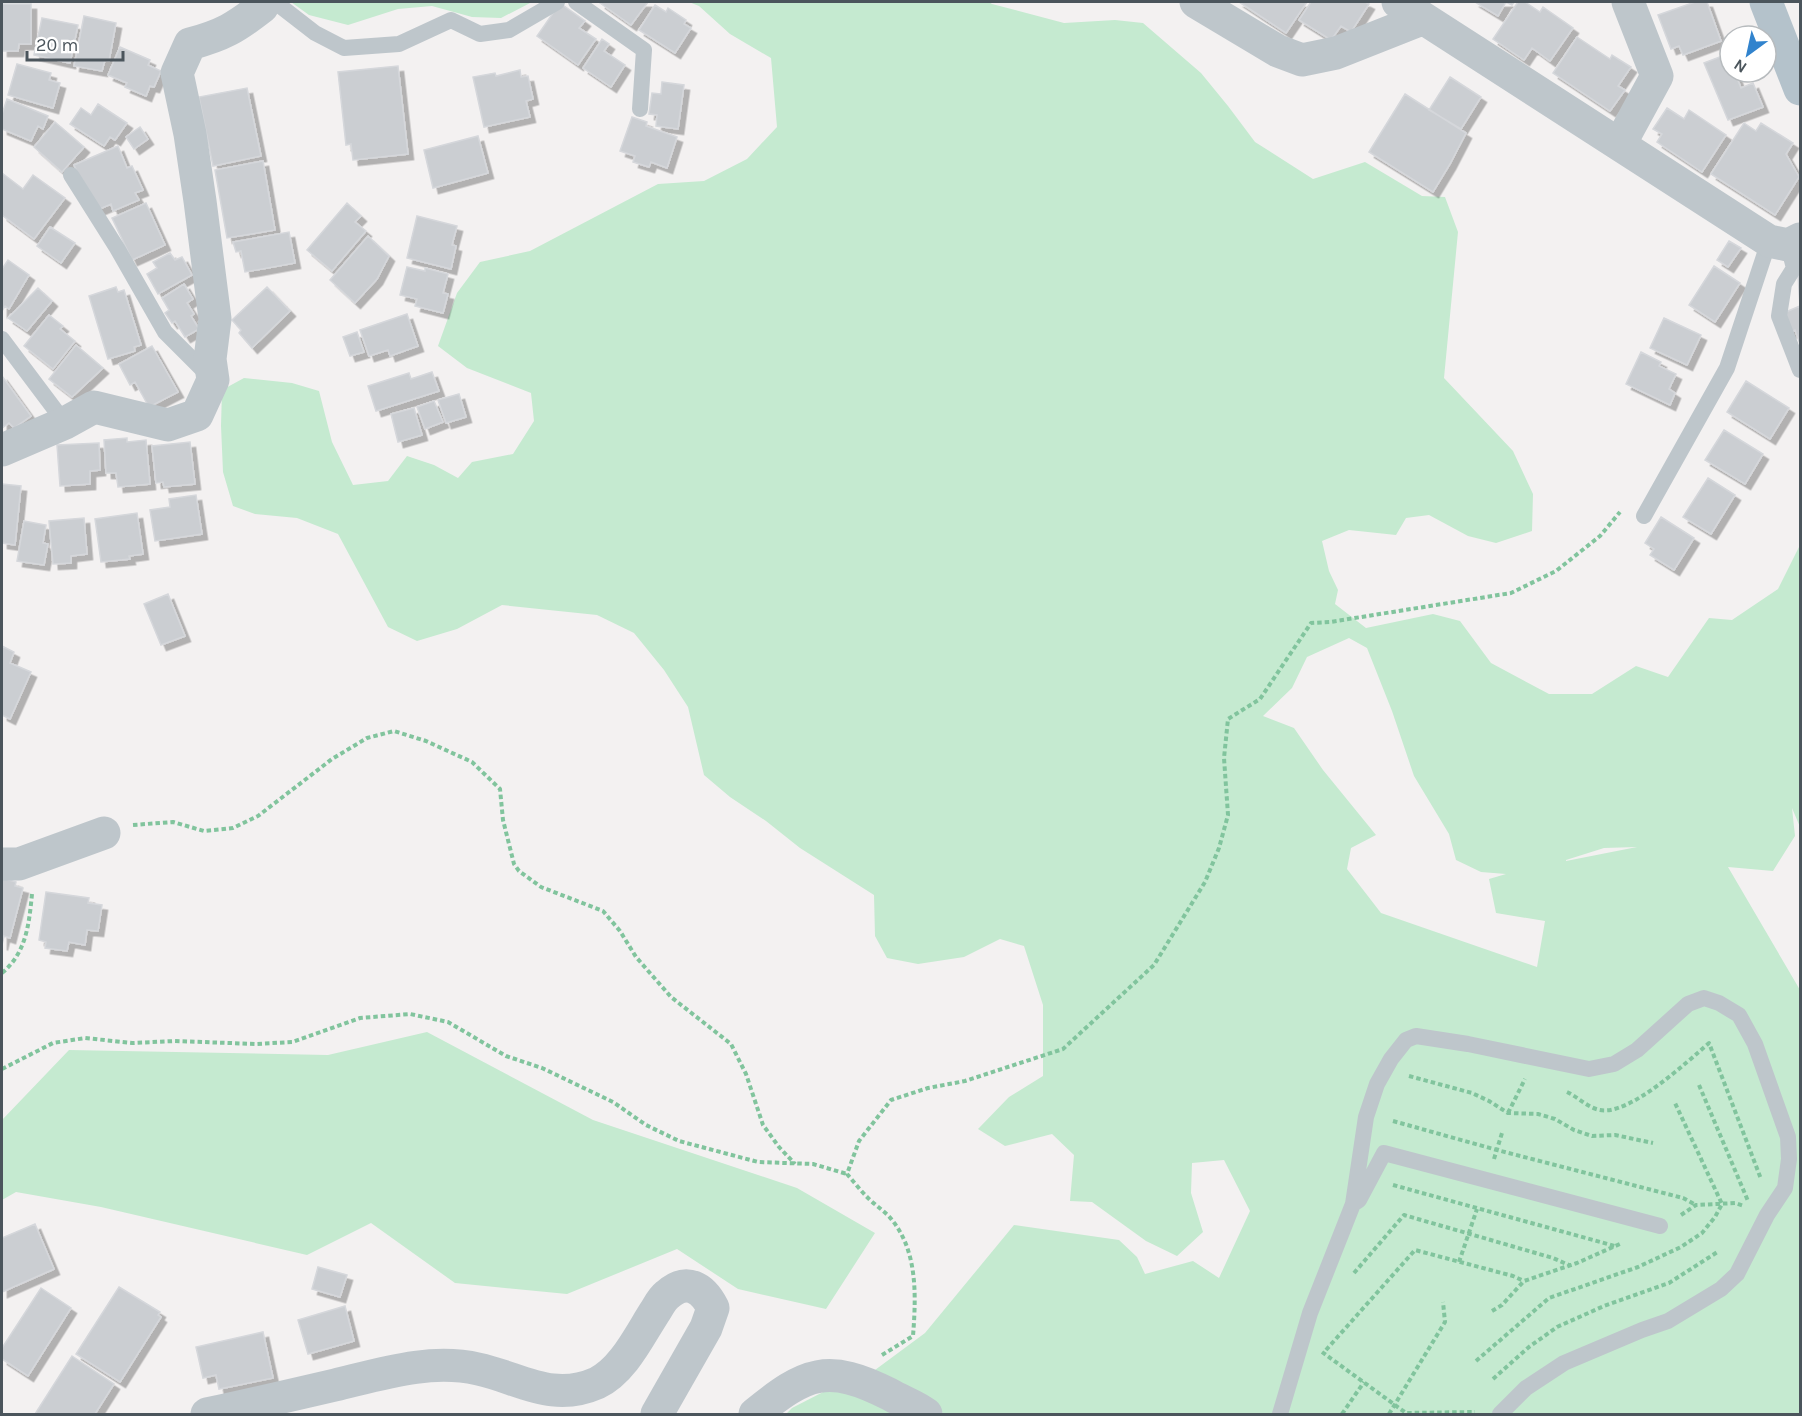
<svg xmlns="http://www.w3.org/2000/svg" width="1802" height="1416" font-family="Karla,sans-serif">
	<defs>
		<filter id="shadow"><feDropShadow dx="5.5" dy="5.5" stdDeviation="0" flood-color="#0004"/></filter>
	</defs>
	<rect width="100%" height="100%" fill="#f3f1f1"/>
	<path fill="#c5ead0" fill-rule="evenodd" d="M291 2H532L501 18 472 17 432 6 398 9 348 25 309 15Z
		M689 2H989L992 4 1064 23 1115 20 1143 23 1201 73 1228 106 1255 142 1313 179 1365 162 1422 196 1445 197 1458 232 1444 378 1513 451 1533 494 1532 531 1496 543 1468 536 1429 515 1406 518 1396 535 1349 530 1322 541 1329 571 1338 590 1335 604 1366 628 1433 614 1460 621 1491 663 1549 694H1592L1636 666 1668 677 1709 618 1732 620 1778 589 1800 545V827L1792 808 1795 836 1773 871 1728 867 1800 990V1414H944L930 1402 875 1370 925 1333 1014 1225 1119 1240 1137 1257 1145 1274 1193 1261 1219 1278 1250 1211 1224 1160 1192 1163 1191 1193 1203 1232 1177 1256 1146 1241 1092 1202 1070 1201 1074 1155 1052 1134 1005 1146 978 1129 1009 1097 1043 1076V1005L1024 946 1000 939 964 957 918 964 887 958 875 936 874 895 800 848 766 821 730 797 704 775 688 707 664 670 634 633 597 615 502 605 457 629 417 641 388 627 338 534 297 518 255 514 233 506 223 472 221 426 222 390 244 378 292 383 319 391 332 442 353 485 388 481 407 456 434 465 458 478 472 462 513 454 534 421 531 393 467 368 438 346 457 293 480 262 530 251 658 184 704 181 747 159 777 127 771 58 730 34 699 6ZM1349 638 1367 648 1392 711 1414 776 1449 834 1456 860 1481 872 1506 874 1489 879 1496 913 1545 921 1537 967 1381 913 1347 869 1351 848 1376 835 1323 770 1294 728 1263 716 1292 688 1307 657ZM1637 847 1566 861V860L1604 848Z
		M427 1032 593 1120 797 1188 875 1233 826 1309 738 1289 677 1249 567 1294 455 1283 371 1223 307 1255 101 1207 16 1192 2 1200V1120L69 1050 328 1055Z
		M827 1390 866 1397 897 1414H786L792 1408Z"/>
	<path fill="#cbced2" stroke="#d5d7db" stroke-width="1.5" filter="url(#shadow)" d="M601 2H648L631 25 600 3Z
		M1239 2H1307L1286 33Z
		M1311 2H1365L1369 4 1351 32 1341 26 1331 40 1299 20Z
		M1475 2H1514L1512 5 1506 2 1498 16Z
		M1518 2H1525L1540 12 1543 7 1573 28 1550 61 1532 48 1524 60 1493 39Z
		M1695 2H1707L1721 41 1683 55 1679 46 1671 49 1658 15Z
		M560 3 585 21 579 28 596 39 578 65 537 36Z
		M2 4H31V44H19L18 51H2Z
		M655 5 666 12 668 8 686 20 684 24 691 28 675 53 639 30Z
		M84 16 116 23 109 61 105 60 102 71 74 66Z
		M42 18 78 25 70 63 34 55Z
		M1577 37 1610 59 1612 55 1631 67 1618 86 1625 90 1610 111 1553 73Z
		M602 39 609 44 604 51 625 65 611 87 583 68Z
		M120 47 150 60 148 65 161 71 154 87 150 86 146 96 125 87 127 83 108 75Z
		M1730 53V72H1738L1735 73 1741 88 1753 83 1763 107 1728 120 1704 63Z
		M17 64 51 73 49 80 60 83 53 108 8 95Z
		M398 66 408 154 353 160 351 144 346 145 338 72Z
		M520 70 521 77 528 76 533 99 526 101 530 117 484 127 473 77 495 73 496 76Z
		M1450 77 1481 97 1461 129 1429 110Z
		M662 82 684 85 678 129 656 126 657 115 649 114 652 93 661 94Z
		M247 88 261 156 213 166 199 97Z
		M1405 94 1466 133 1450 164 1433 192 1369 152Z
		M7 99 48 116 43 129 38 126 31 141 2 129V114Z
		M98 104 127 123 115 140 110 137 104 146 70 124 81 108 91 115Z
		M1667 108 1684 119 1689 110 1726 135 1702 172 1657 142 1662 134 1653 129Z
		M632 117 647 122 646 126 677 137 667 168 651 162 649 167 633 162 635 156 620 151Z
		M55 122 84 147 62 172 34 147Z
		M1744 123 1756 131 1761 123 1793 143 1786 154 1799 177 1775 215 1711 174Z
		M140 127 148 139 134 149 126 137Z
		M478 136 488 173 433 188 424 150Z
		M118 146 127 168 132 166 143 190 135 193 139 200 113 211 111 204 95 211 74 165Z
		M263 161 275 230 227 238 215 170Z
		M2 173 23 189 33 175 65 198 34 239 2 215Z
		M146 203 165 245 132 260 112 218Z
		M347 203 361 216 355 222 366 231 332 271 307 250Z
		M417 216 457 226 452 245 456 246 451 269 407 258Z
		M50 227 75 243 61 263 37 246Z
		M289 232 295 263 245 272 241 251 236 252 233 242Z
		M368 236 389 256 377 279 355 303 330 280Z
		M1729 241 1741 248 1728 267 1717 260Z
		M170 253 175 260 182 257 192 275 158 294 147 274 157 268 153 262Z
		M8 260 29 275 9 309 5 306 2 311V269Z
		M1714 266 1740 283 1715 322 1689 305Z
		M407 267 425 271V268L448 274 443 293 448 294 443 313 415 306 417 299 400 295Z
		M1800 273V344L1795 330 1789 333 1781 314 1800 306 1798 274Z
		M184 284 193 299 187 303 194 314 191 316 199 329 185 337 175 321 172 323 165 313 169 310 162 298Z
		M116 287 118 292 124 290 141 345 134 347 135 351 108 359 89 296Z
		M267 287 290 311 252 348 239 333 241 330 232 320Z
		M38 288 52 301 27 331 8 318Z
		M407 314 418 346 390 356 388 350 369 356 360 330Z
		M49 315 63 326 60 329 75 341 53 369 24 346Z
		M1664 318 1701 335 1687 365 1650 348Z
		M357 332 364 352 350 356 343 337Z
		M76 345 103 368 72 397 49 379Z
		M152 346 178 392 149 407 135 382 130 385 119 364Z
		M1641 352 1661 362 1659 366 1676 374 1669 389 1675 393 1670 405 1626 384Z
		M432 372 439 391 376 411 368 386 409 373 411 379Z
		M2 376 31 416 14 428 9 423 2 428Z
		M1746 381 1789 408 1770 439 1727 412Z
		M459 394 466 417 446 423 438 400Z
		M434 401 443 422 425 429 417 407Z
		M414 408 422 435 398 442 391 414Z
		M1724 430 1763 454 1745 484 1705 460Z
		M127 438V442L146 440 150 484 118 487 116 473H106L104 440Z
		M190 442 195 484 164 487 163 482 156 483 152 446Z
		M99 443 100 470 90 471V484L60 486 57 445Z
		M1708 478 1735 495 1711 534 1683 517Z
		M2 484 21 486 15 545 2 543Z
		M196 495 202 534 155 541 150 510 170 507 169 499Z
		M137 513 143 554 129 556 130 559 101 562 95 519Z
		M1661 517 1694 538 1674 570 1650 555 1654 549 1645 543Z
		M84 518 87 554 71 556V563L53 564 49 521Z
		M24 521 46 525 43 543 48 544 44 565 17 561Z
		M168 594 185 636 161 645 144 604Z
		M2 646 14 652 10 663 31 672 10 719 2 715Z
		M2 878 16 882 15 886 23 888 10 938 4 936 2 945Z
		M46 892 89 898 88 903 102 905 98 931 87 930 85 945 69 942 67 951 45 948 46 942 39 940Z
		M35 1224 54 1269 2 1292V1238Z
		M318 1267 347 1275 340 1297 312 1289Z
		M119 1287 160 1312 158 1315 161 1317 120 1382 76 1354Z
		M41 1288 71 1308 28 1376 2 1359V1348Z
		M345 1306 354 1341 308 1354 298 1320Z
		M263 1332 273 1378 219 1389 216 1375 203 1378 196 1347Z
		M72 1356 114 1384 95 1414H35Z"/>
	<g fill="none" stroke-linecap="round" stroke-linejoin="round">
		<path stroke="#81c49d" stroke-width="4" stroke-dasharray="4.5 3" stroke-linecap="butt" d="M133 825 173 822 204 831 233 828 258 816 332 759 367 738 394 731 426 741 472 762 500 789 503 820 514 864 519 871 541 887 603 911 620 931 636 957 671 997 731 1044 746 1074 763 1125 779 1147 795 1164
			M2 973C26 953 29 925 32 894
			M2 1069 53 1043 85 1038 132 1043 175 1041 256 1044 292 1042 360 1018 410 1014 448 1022 506 1056 542 1068 613 1102 646 1125 679 1141 758 1162 813 1164 847 1174
			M1409 1076 1472 1093 1489 1101 1508 1113 1538 1114 1555 1119 1574 1130 1592 1136 1615 1135 1653 1143
			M1699 1085 1748 1201
			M1567 1092C1578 1097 1588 1108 1600 1110 1629 1116 1687 1062 1709 1043L1761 1179
			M1508 1113 1525 1079
			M1393 1121 1497 1150 1683 1198 1696 1205
			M1494 1159 1502 1133
			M1393 1185 1615 1246
			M1681 1215 1696 1205 1735 1203 1744 1206
			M1459 1262 1477 1209
			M1354 1273 1404 1215 1553 1258 1571 1266
			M1492 1311 1502 1305 1524 1281 1577 1263 1622 1243
			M1326 1350 1415 1250 1513 1276 1524 1281
			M1322 1352 1406 1413 1475 1412
			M882 1355 913 1336C916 1297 918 1252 892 1220 886 1212 876 1206 868 1198 861 1191 854 1182 847 1174L859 1141 891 1100 928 1088 965 1081 1063 1049 1154 965 1205 882 1219 848 1228 815 1224 758 1228 719 1260 699 1311 623 1330 622 1511 593 1556 571 1600 536 1620 512
			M1476 1361 1549 1298 1638 1267 1681 1247 1702 1233 1715 1217 1722 1204 1675 1103
			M1493 1379 1529 1347 1557 1327 1604 1306 1669 1283 1719 1251
			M1342 1414 1364 1382
			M1389 1414 1445 1322 1443 1302"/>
		<path stroke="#bec6cb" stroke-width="16" d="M275 2 315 33 344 48 399 44 451 20 480 34 509 30 557 2
			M576 2 644 50 640 109
			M71 175 117 248 165 332 208 375
			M1788 245 1794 268 1784 284 1779 316 1800 370
			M2 339 65 423
			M1644 516 1727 368 1769 241
			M1356 1202 1359 1200 1384 1153 1660 1226
			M1280 1414 1310 1313 1353 1204 1366 1117 1377 1084 1391 1059 1406 1040 1416 1036 1468 1044 1589 1069 1614 1064 1637 1050 1688 1004 1704 998 1719 1003 1739 1015 1755 1044 1788 1137 1789 1159 1785 1188 1767 1215 1737 1274 1721 1289 1668 1321 1642 1330 1564 1363 1526 1388 1500 1414"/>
		<path stroke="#bec6cb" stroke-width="33" d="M1196 2 1278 51 1302 60 1336 53 1422 19
			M1398 2 1769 241 1788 245 1800 239
			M1620 144 1657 76 1628 2
			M2 450 65 423 94 407 168 425 197 415 213 380 210 359 215 319 200 201 190 134 177 73 190 44C223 35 235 28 262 7V2
			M2 864H19L104 833
			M207 1414C249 1405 292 1395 335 1385 381 1374 430 1358 478 1369 520 1378 552 1403 597 1383 624 1370 640 1334 656 1310 659 1305 662 1299 667 1295 687 1277 703 1288 713 1308L706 1328 657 1414
			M755 1414C806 1372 828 1363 889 1394 901 1401 916 1406 926 1414"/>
		<path stroke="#b4c2cb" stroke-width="33" d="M1766 2 1800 89"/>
	</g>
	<rect width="1802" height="1416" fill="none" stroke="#4b555c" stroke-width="6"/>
	<g transform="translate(1748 54) rotate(213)"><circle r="28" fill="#ffffff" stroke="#b7bbbe" stroke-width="1.5"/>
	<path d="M0-4.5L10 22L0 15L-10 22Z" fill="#3183cd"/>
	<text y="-9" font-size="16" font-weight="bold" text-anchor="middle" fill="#4b555c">N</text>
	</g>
	<path d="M27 51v9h96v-9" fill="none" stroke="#4b555c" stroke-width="3"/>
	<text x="36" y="51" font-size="18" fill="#4b555c" stroke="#ffffff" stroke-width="4.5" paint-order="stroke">20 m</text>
</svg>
